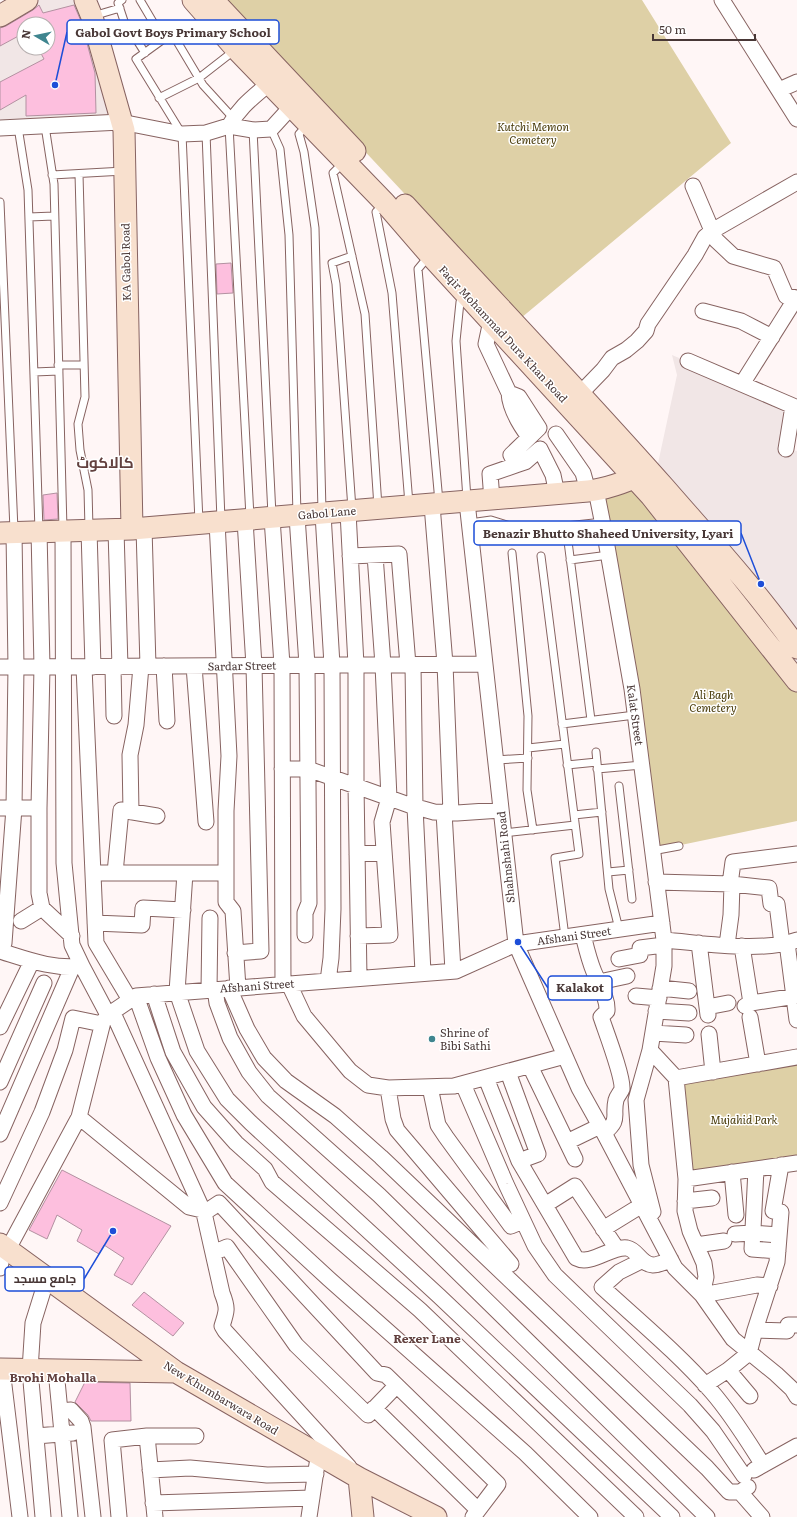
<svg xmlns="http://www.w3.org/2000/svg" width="797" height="1517" font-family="Literata,Cairo,serif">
	<rect width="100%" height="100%" fill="#fff6f6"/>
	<path fill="#f1e6e6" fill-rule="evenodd" d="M13 0H87L121 122 0 128V8ZM24 24H48V48H24Z
		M672 355 793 406 786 449 797 451V672L651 496 677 375Z"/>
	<path fill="#ded0a6" d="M223 0H642L731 143 521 318Z
		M643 486 797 672V821L652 851 596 491Z
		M797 1057V1164L686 1179 676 1078Z"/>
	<path fill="#fdbfde" stroke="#b391a1" d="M39 5 43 13 74 5 81 21 95 73 96 113 26 116V95L0 110V82L44 59 38 48H48V24H24V33L0 46V28L6 26 33 10Z
		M231 263 233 293 217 294 216 264Z
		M57 493 58 519 44 520 43 495Z
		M62 1170 171 1226 132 1285 114 1275 124 1258 104 1245 99 1254 77 1241 82 1230 57 1215 47 1239 29 1230Z
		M144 1292 184 1323 173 1336 132 1305Z
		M85 1382 130 1383 131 1421H91L88 1415 75 1402Z"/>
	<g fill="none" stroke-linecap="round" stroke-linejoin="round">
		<g stroke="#876361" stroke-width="9">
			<path id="lane" d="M122 0 118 3 125 24
				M140 0 163 39
				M93 16 120 8
				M133 34 145 53
				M159 98 199 78 235 50
				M307 125 299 134 304 152 315 228 322 511
				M45 126 54 184 63 529
				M229 126 250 517
				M18 127 28 190 39 531
				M271 129 280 149 289 235 297 514
				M253 130 272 515
				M206 133 221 520
				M344 162 333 173 365 314 378 507
				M79 174 85 397 78 424 80 450 88 490 89 528
				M52 175 124 171
				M0 202 14 530
				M384 204 376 212 392 293 409 504
				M29 217 54 216
				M352 256 332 263 336 284 352 509
				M428 257 418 269 439 502
				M465 297 460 302 456 341 467 499
				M58 365H84
				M34 372 59 371
				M199 522 182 134 136 59 172 33 203 85 234 119
				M470 523 491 520 513 527 534 526
				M512 553 528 716 527 790 533 830
				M541 556 579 854 555 858 565 937
				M570 560 609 555
				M591 720 566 526 603 522
				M562 724 635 715
				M528 748 565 744
				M596 752 609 889 619 929
				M496 760 528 758
				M567 765 597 762
				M597 769 642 765
				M619 786 632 899
				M574 815 602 812
				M504 833 575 825
				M652 851 679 846
				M608 872 629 870"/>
		</g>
		<g stroke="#876361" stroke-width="17">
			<path id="street" d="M722 0 797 119
				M779 90 797 82
				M229 126 253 130 271 129 292 106
				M0 128 121 122 182 134 206 133 229 126C242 103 257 95 276 77
				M693 186 716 240 733 256 774 268 786 296 797 298
				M703 311 741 321 772 337
				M688 361 793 406 786 449
				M742 384 796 298
				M509 393C510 409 520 425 529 437
				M573 401 603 370 612 358 626 350 637 341 646 331 648 324 695 255 705 237 712 231 797 182
				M556 434 583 473 588 491
				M516 465 525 462 540 449 553 475 557 494
				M596 490 605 535 632 689 664 940V966L650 1050 676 1078 686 1179 685 1211 690 1231 704 1263 706 1277 702 1295 757 1285 770 1286
				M492 500 490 474 516 465 511 455 539 428 519 397 509 393 486 344 489 330 493 323 499 318
				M467 502 516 944 579 1088 604 1133 675 1268 702 1295 733 1339 776 1374 792 1389 797 1397
				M432 505 445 664 451 813
				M348 512 356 665V785L359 978
				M323 514 332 665 333 909 331 958 328 981
				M297 516 307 665 309 903 305 913V935
				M272 518 282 665 283 984
				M217 522 229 756 226 811V902L233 911 238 988
				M144 528 148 666
				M89 530 93 667
				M116 530 120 667
				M39 531 42 667 39 808V893L42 908 72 936
				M63 531 64 863 72 945 82 966
				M350 556 399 554 408 665
				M413 665 415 807 423 973
				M164 666 167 721
				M194 666 206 822
				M0 667 485 664
				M84 667 96 943 130 1000
				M113 667 114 716
				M282 769H308L409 805 434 812 457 813 501 810
				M0 808H39
				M131 812 130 755 136 725 141 666
				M444 812 453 971
				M357 854 384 852
				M93 873H225
				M115 873 121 810 157 816
				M185 873 177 992 197 1051 227 1099 251 1123 439 1296 672 1517
				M656 882 732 884 769 888 771 904H777L782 944
				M730 884 733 862 797 854
				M21 921 42 908
				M95 923 142 925 143 908 183 910
				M583 935C586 947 589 960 594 972 599 984 608 998 607 1011L601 1017C606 1032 623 1076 622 1089 621 1092 617 1096 616 1100 612 1117 621 1119 604 1133
				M358 936 390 935 382 822 389 798 383 665 375 555
				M664 940C703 943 760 953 797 940
				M699 943 708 1015
				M787 943 797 1020
				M727 945 731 915 732 884
				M742 946 751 1003
				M0 951 4 943 14 808 16 667 14 533
				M0 951C26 959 54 970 82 966L108 1015
				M235 953 261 951 254 666 245 520
				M619 959 640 955V948L664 945
				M599 982 627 976
				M289 984 304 1016 350 1071 368 1085 388 1088 454 1086 565 1056
				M229 988 247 1029 264 1058 286 1081 335 1116 381 1157 707 1468 729 1492H740
				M660 988 689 991
				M215 989 217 1003 230 1038 249 1072 268 1096 379 1195 707 1517
				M209 990 210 918
				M154 994 173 1052 204 1107 236 1143 265 1169 272 1182 420 1310 636 1517
				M136 996 158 1058 184 1115 225 1183 329 1279 525 1453 590 1517
				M636 996 659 998
				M745 1006 751 1003 797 996
				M707 1007 728 1003
				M656 1011 689 1013
				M113 1013 204 1213 222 1293C228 1308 227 1311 222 1326L225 1331 349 1467
				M750 1017 758 1064
				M0 1027 32 961
				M653 1033 686 1035
				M709 1034 713 1072
				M650 1050 636 1100 641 1165 653 1212
				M530 1066 575 1159
				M508 1072 538 1154 519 1161
				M486 1078 519 1161 576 1258C591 1266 611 1246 627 1248 638 1250 640 1264 653 1265 658 1265 665 1262 671 1260
				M676 1078 797 1057
				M0 1082 44 983
				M463 1084 506 1184 535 1246 555 1275 690 1405 713 1431 744 1476
				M430 1087 438 1125 446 1137 511 1226 523 1221
				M388 1088 393 1119 397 1130 511 1264
				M79 1117 189 1207 202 1210
				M0 1134 72 968
				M567 1142 600 1126
				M756 1169 752 1249 778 1251
				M732 1172 736 1215
				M686 1179 797 1163
				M685 1201 712 1198
				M0 1203 42 1112 65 1050 73 1018 102 1024
				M545 1205 575 1186 617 1249
				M204 1213 219 1203 377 1373 386 1375 498 1484 473 1517
				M603 1229 642 1205
				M735 1234 753 1233 779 1235
				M696 1245 724 1241
				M8 1249 79 1117 103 1022 108 1015 136 996 456 971 516 944 662 923
				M213 1253 227 1247 296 1345 368 1415 396 1386
				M641 1261 619 1272 602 1287C639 1321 679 1354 712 1392 732 1415 747 1440 763 1465
				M0 1268 4 1246
				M755 1330 787 1331 788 1325H797
				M2 1369 20 1517
				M56 1370 70 1517
				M728 1370 750 1396
				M705 1385 728 1370 749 1353 755 1330 777 1262 781 1212 773 1211 781 1165
				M374 1408 478 1510
				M60 1411 71 1410 81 1421 83 1427 93 1517
				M36 1436 73 1433
				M147 1436 155 1517
				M150 1470 190 1468 267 1475 316 1474
				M754 1470 797 1446
				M748 1487 740 1492 762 1517
				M153 1503 312 1498
				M43 1517 30 1370 33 1323 47 1278
				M119 1517 112 1440 147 1436H196
				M309 1517 317 1464"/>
		</g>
		<g stroke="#876361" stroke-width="23">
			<path id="secondary" d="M85 0 92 17 124 130 132 529
				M193 0 236 49 385 203 430 255 651 496 797 681
				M213 0 355 151
				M0 16 27 0
				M405 205C491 299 580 392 664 487 710 540 757 591 797 648
				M0 533 132 529 588 491C607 489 628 481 645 473
				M0 1244 176 1372 359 1478 436 1517
				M0 1369 176 1372
				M359 1478 363 1517"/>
		</g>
		<use href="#lane" stroke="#fff" stroke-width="7"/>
		<use href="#street" stroke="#fff" stroke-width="15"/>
		<use href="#secondary" stroke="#f8e0ce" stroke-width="21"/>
	</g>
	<circle fill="#3f858f" stroke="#fff" stroke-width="1.5" cx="432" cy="1039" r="4"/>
	<g text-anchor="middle" stroke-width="3" stroke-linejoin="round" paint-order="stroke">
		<g font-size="11" font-style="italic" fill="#483a08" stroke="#fff">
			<text x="533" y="131">Kutchi Memon<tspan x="533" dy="13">Cemetery</tspan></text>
			<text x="713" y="699">Ali Bagh<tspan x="713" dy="13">Cemetery</tspan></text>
			<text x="744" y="1124">Mujahid Park</text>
		</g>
		<g font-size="11" fill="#483736" stroke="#fff">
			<text transform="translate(126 262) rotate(-91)" y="4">KA Gabol Road</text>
			<text transform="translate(503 334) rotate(47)" y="4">Faqir Mohammad Dura Khan Road</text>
			<text transform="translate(327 513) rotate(-5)" y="4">Gabol Lane</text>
			<text transform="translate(242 666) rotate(-1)" y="4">Sardar Street</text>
			<text transform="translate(635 715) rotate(82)" y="4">Kalat Street</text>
			<text transform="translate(506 857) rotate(-96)" y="4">Shahnshahi Road</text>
			<text transform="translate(574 936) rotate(-8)" y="4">Afshani Street</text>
			<text transform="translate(257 986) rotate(-4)" y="4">Afshani Street</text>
			<text transform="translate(221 1398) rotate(31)" y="4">New Khumbarwara Road</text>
		</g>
		<g font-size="11" fill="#483736" stroke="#fff" text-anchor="start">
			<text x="440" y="1037">Shrine of<tspan x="440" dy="13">Bibi Sathi</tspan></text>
		</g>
		<g font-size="12" font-weight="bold" fill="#62413f" stroke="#fff">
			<text x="427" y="1343">Rexer Lane</text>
			<text x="53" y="1382">Brohi Mohalla</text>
		</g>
		<g font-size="15" font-weight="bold" fill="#62413f" stroke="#fff">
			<text x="105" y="468">کالاکوٹ</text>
		</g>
	</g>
	<path fill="none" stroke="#1d4ed8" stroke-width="1.5" d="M55 85L67 32M761 584L741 533M518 942L548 988M113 1231L84 1279"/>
	<g fill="#1d4ed8" stroke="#fff" stroke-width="1.5">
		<circle cx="55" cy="85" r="4"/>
		<circle cx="761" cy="584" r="4"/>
		<circle cx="518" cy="942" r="4"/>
		<circle cx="113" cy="1231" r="4"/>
	</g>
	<g fill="#fff" stroke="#1d4ed8" stroke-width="1.5">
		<rect x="67" y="20" width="212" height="24" rx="4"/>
		<rect x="474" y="521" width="267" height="24" rx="4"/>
		<rect x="548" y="976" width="64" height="24" rx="4"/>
		<rect x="5" y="1267" width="79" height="24" rx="4"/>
	</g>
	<g font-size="12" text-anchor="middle" font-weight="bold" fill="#483736">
		<text x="173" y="37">Gabol Govt Boys Primary School</text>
		<text x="608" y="538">Benazir Bhutto Shaheed University, Lyari</text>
		<text x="580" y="992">Kalakot</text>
		<text x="45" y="1283">جامع مسجد</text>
	</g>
	<g transform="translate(36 36) rotate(279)"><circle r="19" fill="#ffffff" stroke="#b6afaf"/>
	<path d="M0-3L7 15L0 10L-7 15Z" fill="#3f858f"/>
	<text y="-6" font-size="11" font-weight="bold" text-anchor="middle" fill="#483736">N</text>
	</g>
	<path d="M653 34v6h102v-6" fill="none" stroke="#483736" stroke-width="2"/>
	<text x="659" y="34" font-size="12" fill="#483736" stroke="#ffffff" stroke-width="3" paint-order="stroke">50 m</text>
</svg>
